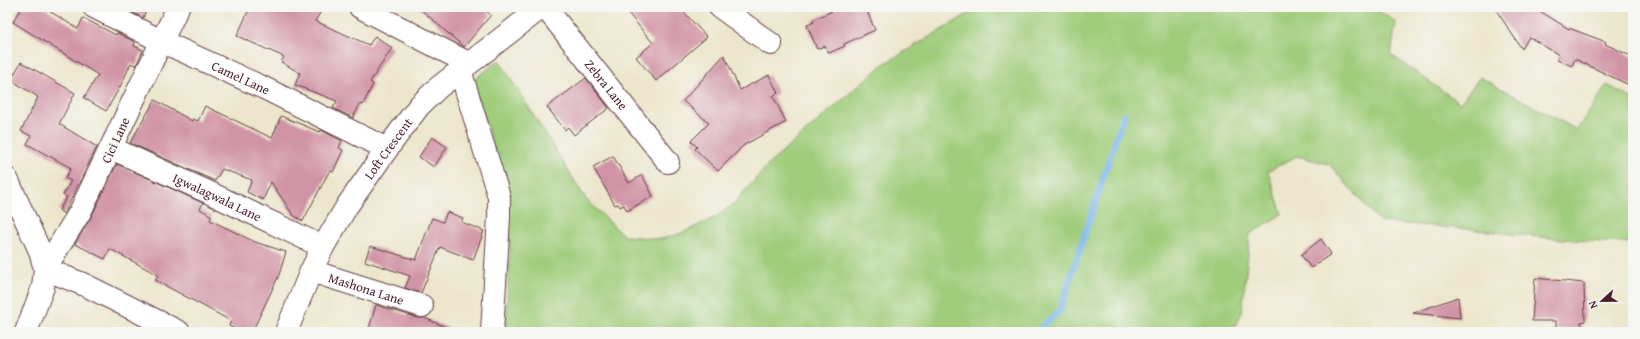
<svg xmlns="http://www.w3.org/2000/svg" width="1640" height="339" font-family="'Gentium Book Plus',serif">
	<rect width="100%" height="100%" fill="#f6f6f2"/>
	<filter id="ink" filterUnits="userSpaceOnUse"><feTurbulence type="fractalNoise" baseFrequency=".025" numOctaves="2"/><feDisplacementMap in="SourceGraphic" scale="8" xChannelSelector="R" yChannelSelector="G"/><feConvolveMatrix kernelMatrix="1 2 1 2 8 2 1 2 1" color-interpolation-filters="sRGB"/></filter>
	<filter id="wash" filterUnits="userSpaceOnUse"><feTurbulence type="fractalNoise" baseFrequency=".012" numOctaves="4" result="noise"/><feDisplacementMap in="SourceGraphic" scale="16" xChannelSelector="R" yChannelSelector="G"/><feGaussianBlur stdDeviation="0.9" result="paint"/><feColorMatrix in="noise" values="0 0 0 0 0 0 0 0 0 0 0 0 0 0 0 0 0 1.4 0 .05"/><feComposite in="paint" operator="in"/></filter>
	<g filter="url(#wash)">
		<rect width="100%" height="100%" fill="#ece7cc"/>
		<path fill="#a0cd7b" stroke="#757653" d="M980 7H1372L1396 22 1391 55 1460 103 1480 77 1577 130 1607 85 1633 99V243C1584 242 1536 237 1487 231 1452 227 1416 225 1380 222L1329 164 1297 156 1268 171 1282 214 1250 234 1242 313 1231 332H505L510 248 502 173 472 81 499 60 586 199 624 236 661 239 682 233 716 217 734 203 769 164 882 65Z"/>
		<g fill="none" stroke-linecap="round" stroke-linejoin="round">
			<path stroke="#80b9f1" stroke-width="6" d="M1036 332 1060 310 1124 114"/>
		</g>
		<g id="blocks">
			<path fill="#d194a6" d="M22 7H43L78 29 83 18 116 35 117 33 135 42 134 46 143 50 136 66 131 63 121 85 106 111 84 98 98 75 13 22Z
				M126 7H147L143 18 126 9Z
				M250 7H324L315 21 369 45 375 36 392 48 370 82 373 84 363 105 360 104 353 118 333 108 337 101 295 85 300 73 281 62 284 57 237 36Z
				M418 7H481L491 15 464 47Z
				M623 7H679L707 37 656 81 636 57 653 43Z
				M830 7H865L875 30 844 44 845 46 829 53 825 46 817 49 807 25 814 22 813 20 832 11Z
				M1494 7H1533L1569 29V28L1606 42 1605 44 1633 57V87L1575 59 1572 66 1557 60 1559 55 1529 37 1522 49Z
				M724 55 740 90 769 75 778 93 773 96 786 122 744 145 718 171 695 149 697 147 691 141 709 123 683 101Z
				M21 62 75 93 59 124 97 147 64 214 59 210 67 197 63 195 71 181 65 178 71 168 27 144 31 136 21 131 38 97 11 80Z
				M586 78 609 108 574 135 568 127 565 130 547 107Z
				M155 100 192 121 193 119 198 121 205 106 272 138 281 116 320 132 321 130 342 141 339 148 343 150 333 172 330 170 303 221 293 215 271 182 263 200 247 192 252 180 222 169 215 181 130 143Z
				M432 137 447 147 434 167 419 157Z
				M613 156 629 183 642 175 653 196 627 211 624 205 620 207 618 204 615 205 593 167Z
				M117 164 203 203 200 209 212 216 210 220 255 242 286 252 279 275 252 332H241L229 326 231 321 155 280 158 275 110 249 105 259 75 244 91 217Z
				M447 212 463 218 461 222 484 231 473 260 440 247 421 293 405 288 410 276 365 261 370 246 416 260 432 218 443 222Z
				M1321 239 1331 254 1311 268 1301 255Z
				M1535 278 1584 283 1585 321 1581 322 1582 328 1556 330V321H1532Z
				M1458 297 1460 318 1413 313Z
				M376 305 418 318H425L457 332H368Z"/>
		</g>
	</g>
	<g filter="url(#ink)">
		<use href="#blocks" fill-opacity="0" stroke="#623d43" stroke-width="1"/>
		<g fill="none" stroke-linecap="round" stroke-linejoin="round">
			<g stroke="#623d43" stroke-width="24">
				<g id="minor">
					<path id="s1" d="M94 7 161 41 264 88 387 149"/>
					<path d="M178 7 80 212 45 269 85 285 179 332"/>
					<path d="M360 7 468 63"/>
					<path id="s2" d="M545 7 668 162"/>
					<path d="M720 7 771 44"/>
					<path d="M460 70 499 197V217L492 332"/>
					<path id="s3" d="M111 148 208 192 323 247"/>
					<path d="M7 179 40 251 45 269 43 287 26 332"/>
					<path id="s4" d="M311 271 422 306"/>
					<path id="s5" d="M286 332 311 271 323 247 347 206 387 149 419 106 439 87 542 7"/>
				</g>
			</g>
			<use href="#minor" stroke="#fff" stroke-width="22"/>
		</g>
	</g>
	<g text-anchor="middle" stroke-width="3" stroke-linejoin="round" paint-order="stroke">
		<g font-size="13" fill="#4a1f2b" stroke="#f6f6f2">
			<text dy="5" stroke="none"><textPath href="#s1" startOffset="163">Camel Lane</textPath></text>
			<text dy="5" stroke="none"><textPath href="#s2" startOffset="99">Zebra Lane</textPath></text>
			<text transform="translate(115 140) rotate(-65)" y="5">Cici Lane</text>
			<text dy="5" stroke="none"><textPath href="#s5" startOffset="211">Loft Crescent</textPath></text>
			<text dy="5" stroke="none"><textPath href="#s3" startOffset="117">Igwalagwala Lane</textPath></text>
			<text dy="5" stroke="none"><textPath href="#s4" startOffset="58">Mashona Lane</textPath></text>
		</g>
	</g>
	<rect width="1640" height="339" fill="none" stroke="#f6f6f2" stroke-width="24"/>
	<g transform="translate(1602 301) rotate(248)" stroke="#f6f6f2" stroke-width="3" paint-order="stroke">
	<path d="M0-3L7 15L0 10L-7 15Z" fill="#4a1f2b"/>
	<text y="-6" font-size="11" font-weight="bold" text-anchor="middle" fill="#4a1f2b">N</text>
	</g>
</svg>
